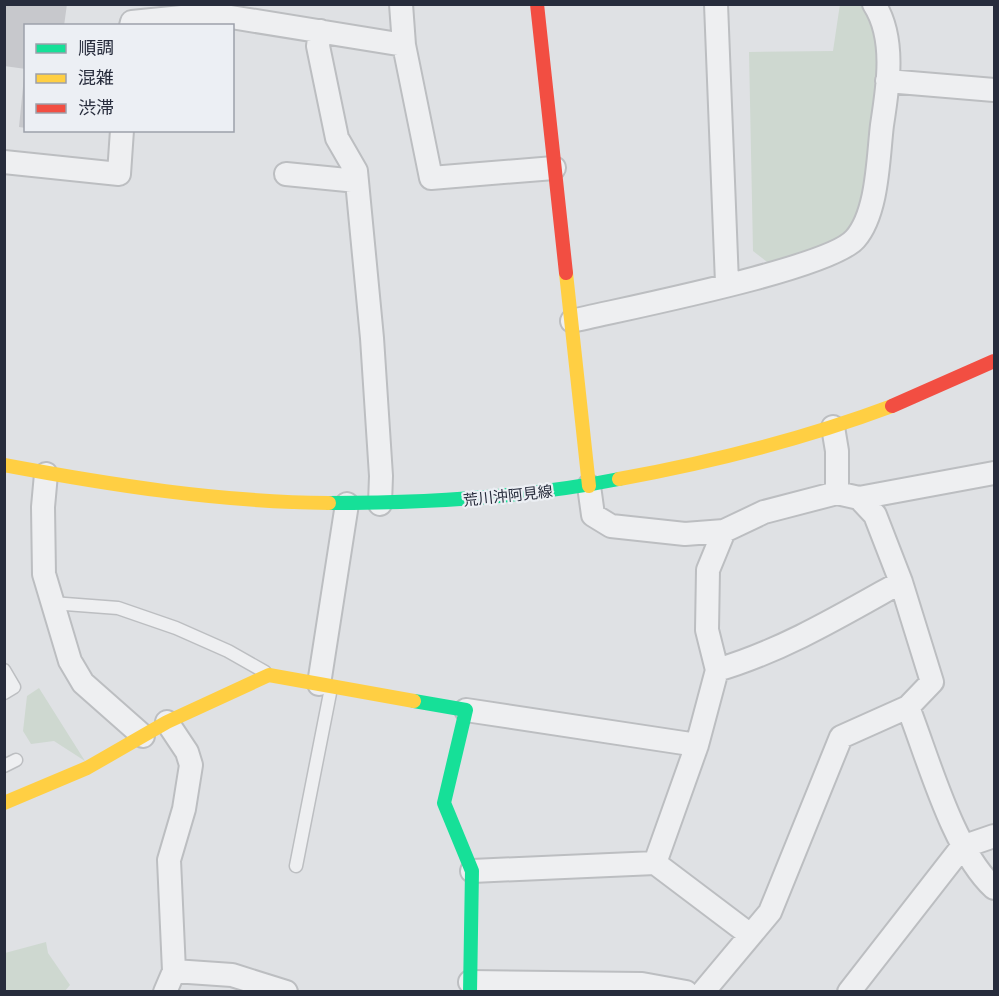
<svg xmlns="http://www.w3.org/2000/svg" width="999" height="996" font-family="Roboto,'Noto Sans JP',sans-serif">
	<rect width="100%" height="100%" fill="#dfe1e4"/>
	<path fill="#ced8d0" d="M840 4 864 5 869 10 880 51 862 212 850 234 771 265 753 251 749 52 833 51Z
		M39 688 85 761 54 741 31 744 23 731 27 696Z
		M46 942 48 953 70 985 65 991H5V953Z"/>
	<path fill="#c7c8cc" d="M4 4H67L64 26H26V69L4 66Z
		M24 77 26 78V128L19 127Z"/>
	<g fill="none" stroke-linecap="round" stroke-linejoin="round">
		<g stroke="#bcbec1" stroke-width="15">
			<path id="lane" d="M52 603 118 608 176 628 228 651 265 672
				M4 670 14 687 4 693
				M4 766 16 760
				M296 866 331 688"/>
		</g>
		<g stroke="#bcbec1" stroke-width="26">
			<path id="street" d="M192 4V16L231 17 404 45 431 178 554 168
				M401 4 404 45
				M716 4 727 283
				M131 26 132 22 192 16
				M320 31 318 46 337 138 356 171 372 338 381 476 380 504
				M887 81 994 90
				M4 162 119 174 122 130
				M286 174 357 181
				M572 321C622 309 829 269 855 239 878 213 878 158 882 125 888 87 896 38 874 4
				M833 427 837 451V493
				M46 474 43 507 44 574 70 661 83 683 143 736
				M589 486 593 515 611 526 685 534 724 531 764 512 837 493 859 498 994 473
				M724 531 708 570 707 630 717 670C782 651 842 615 901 582
				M319 684 347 504
				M908 707C929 761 953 850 994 888
				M466 710 697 745
				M655 863 697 745 717 670
				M472 871 655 863 749 934
				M174 971 232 975 286 992
				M470 982 642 984 686 992
				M165 992 174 971 169 860 184 809 191 765 187 752 167 722
				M703 992 770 912 841 737 908 707 932 682 901 582 875 515 859 498
				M849 992 962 847 994 836"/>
		</g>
		<use href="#lane" stroke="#eeeff1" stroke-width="12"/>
		<use href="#street" stroke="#eeeff1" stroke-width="22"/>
		<path stroke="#16e098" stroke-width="14" d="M329 503C426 503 524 498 619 479
			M414 701 466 710 444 803 472 871 470 992"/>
		<path stroke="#ffcf43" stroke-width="14" d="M566 273 589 486
			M4 465C111 485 219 502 329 503
			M619 479C712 462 804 439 892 406
			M4 803 87 768 167 722 269 675 414 701"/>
		<path stroke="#f24e42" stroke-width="14" d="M537 4 566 273
			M892 406 994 361"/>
	</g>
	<g text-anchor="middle" stroke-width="4.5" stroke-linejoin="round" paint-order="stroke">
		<g font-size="15" fill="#272c3c" stroke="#eceff4">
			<text transform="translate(508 496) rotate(-6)" y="5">荒川沖阿見線</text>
		</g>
	</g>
	<rect width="999" height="996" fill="none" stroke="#272c3c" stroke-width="12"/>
	<rect x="24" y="24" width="210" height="108" fill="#eceff4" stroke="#9da1aa" stroke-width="1.5"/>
	<rect x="36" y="44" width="30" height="9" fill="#16e098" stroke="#9da1aa" stroke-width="1.5"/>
	<text x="78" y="54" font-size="18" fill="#272c3c">順調</text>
	<rect x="36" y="74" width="30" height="9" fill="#ffcf43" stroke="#9da1aa" stroke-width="1.5"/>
	<text x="78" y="84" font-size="18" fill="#272c3c">混雑</text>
	<rect x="36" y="104" width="30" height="9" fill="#f24e42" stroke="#9da1aa" stroke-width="1.5"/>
	<text x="78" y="114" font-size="18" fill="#272c3c">渋滞</text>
</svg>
